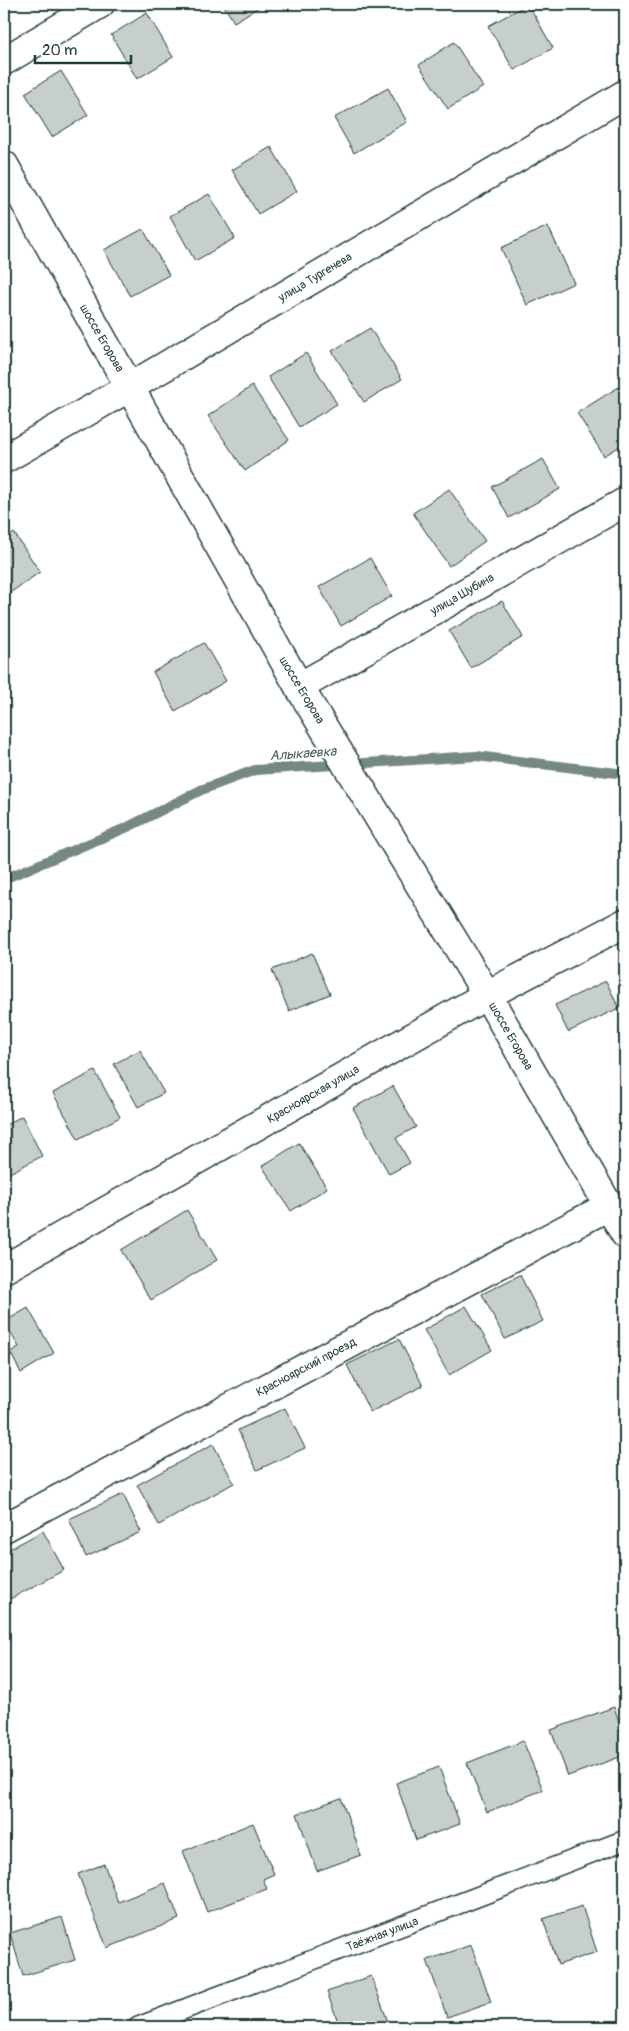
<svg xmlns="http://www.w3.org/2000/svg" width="629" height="2031" font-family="Pangolin,sans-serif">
	<rect width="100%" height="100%" fill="#fff"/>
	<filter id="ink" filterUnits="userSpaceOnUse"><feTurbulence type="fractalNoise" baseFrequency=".02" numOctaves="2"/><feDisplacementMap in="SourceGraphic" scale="10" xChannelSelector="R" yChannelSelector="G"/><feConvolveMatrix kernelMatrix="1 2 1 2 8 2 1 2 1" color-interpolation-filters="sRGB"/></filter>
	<g filter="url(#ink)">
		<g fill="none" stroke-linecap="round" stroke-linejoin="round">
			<path stroke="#758883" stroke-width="10" d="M4 879 128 827 201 790 255 770 476 756 625 774"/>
		</g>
		<path fill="#c7cfcc" stroke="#1f3d34" d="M223 4H264L234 22Z
			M528 4 553 48 514 70 488 26Z
			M147 13 173 57 137 79 111 35Z
			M454 42 483 87 448 109 419 65Z
			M61 71 88 115 52 137 25 93Z
			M388 88 407 122 354 153 334 118Z
			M271 147 297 191 258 214 232 170Z
			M209 194 235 238 195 261 170 216Z
			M548 226 574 283 527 305 501 248Z
			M143 229 169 275 130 296 104 250Z
			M370 328 402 379 364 402 332 351Z
			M306 353 337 404 299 427 268 377Z
			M625 383V443L604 456 577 413Z
			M252 386 289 440 245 471 208 416Z
			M543 459 560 489 509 518 492 487Z
			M449 489 485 541 449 566 413 513Z
			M14 533 40 572 4 597V540Z
			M370 558 392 596 341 626 319 587Z
			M502 601 523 637 471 668 449 631Z
			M204 643 226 681 175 711 153 672Z
			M312 953 330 994 289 1011 272 970Z
			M606 981 619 1008 568 1032 555 1005Z
			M140 1050 164 1093 138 1107 114 1064Z
			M95 1071 120 1117 78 1139 53 1093Z
			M393 1086 416 1127 396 1138 410 1163 389 1174 353 1108Z
			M22 1116 42 1156 4 1176V1126Z
			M299 1143 327 1188 291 1211 262 1166Z
			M187 1210 217 1260 151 1300 121 1250Z
			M520 1275 543 1321 505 1339 482 1294Z
			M466 1306 492 1350 449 1375 424 1330Z
			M28 1308 54 1353 21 1373 10 1352 19 1347 4 1322Z
			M399 1339 423 1386 370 1412 347 1365Z
			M285 1408 305 1448 257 1470 238 1430Z
			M213 1444 234 1483 159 1525 137 1485Z
			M123 1494 141 1532 86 1557 69 1519Z
			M43 1531 64 1570 10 1599 4 1587V1552Z
			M614 1707 625 1738V1755L568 1776 551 1730Z
			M523 1741 543 1790 487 1812 467 1763Z
			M439 1767 460 1824 416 1840 396 1783Z
			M341 1798 361 1855 317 1871 297 1814Z
			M253 1823 274 1874 263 1879 267 1889 207 1912 183 1851Z
			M104 1864 118 1902 165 1883 179 1919 107 1948 78 1874Z
			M582 1906 597 1952 558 1965 543 1919Z
			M62 1917 75 1960 23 1976 10 1933Z
			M471 1945 491 2002 447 2017 427 1960Z
			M371 1976 390 2027H340L327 1992Z"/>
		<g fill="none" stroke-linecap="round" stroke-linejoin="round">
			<g stroke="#1f3d34" stroke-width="22">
				<path id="service" d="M138 2027 625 1840"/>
			</g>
			<g stroke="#1f3d34" stroke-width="31">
				<path id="minor" d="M4 61 100 4
					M4 459 130 387 625 94
					M299 687 625 502
					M4 1269 487 995 625 923
					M4 1528 609 1206"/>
			</g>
			<g stroke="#1f3d34" stroke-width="31">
				<path id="secondary" d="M4 165 299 687 487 995 625 1234"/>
			</g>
			<use href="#service" stroke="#fff" stroke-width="19"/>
			<use href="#minor" stroke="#fff" stroke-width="28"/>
			<use href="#secondary" stroke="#fff" stroke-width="28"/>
		</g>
	</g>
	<g text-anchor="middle" stroke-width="4.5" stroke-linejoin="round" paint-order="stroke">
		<g font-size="12" fill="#1f3d34" stroke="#fff">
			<text transform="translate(315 277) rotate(-31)" y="4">улица Тургенева</text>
			<text transform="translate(102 338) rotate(60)" y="4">шоссе Егорова</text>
			<text transform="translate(462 594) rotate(-30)" y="4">улица Шубина</text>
			<text transform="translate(302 690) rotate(59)" y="4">шоссе Егорова</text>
			<text transform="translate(511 1036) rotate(60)" y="4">шоссе Егорова</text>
			<text transform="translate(313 1094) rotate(-30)" y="4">Красноярская улица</text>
			<text transform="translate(306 1367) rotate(-28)" y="4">Красноярский проезд</text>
			<text transform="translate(382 1934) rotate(-21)" y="4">Таёжная улица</text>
		</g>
		<g font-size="14" font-style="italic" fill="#4a625b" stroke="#fff">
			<text transform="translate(303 753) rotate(-4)" y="5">Алыкаевка</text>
		</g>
	</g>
	<rect width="629" height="2031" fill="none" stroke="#fff" stroke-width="20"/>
	<rect x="10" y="10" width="609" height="2011" fill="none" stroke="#1f3d34" stroke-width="2" filter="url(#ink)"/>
	<path d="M35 55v8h96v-8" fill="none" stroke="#1f3d34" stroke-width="2.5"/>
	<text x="42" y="55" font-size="15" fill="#1f3d34" stroke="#ffffff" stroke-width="4" paint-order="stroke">20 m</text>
</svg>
